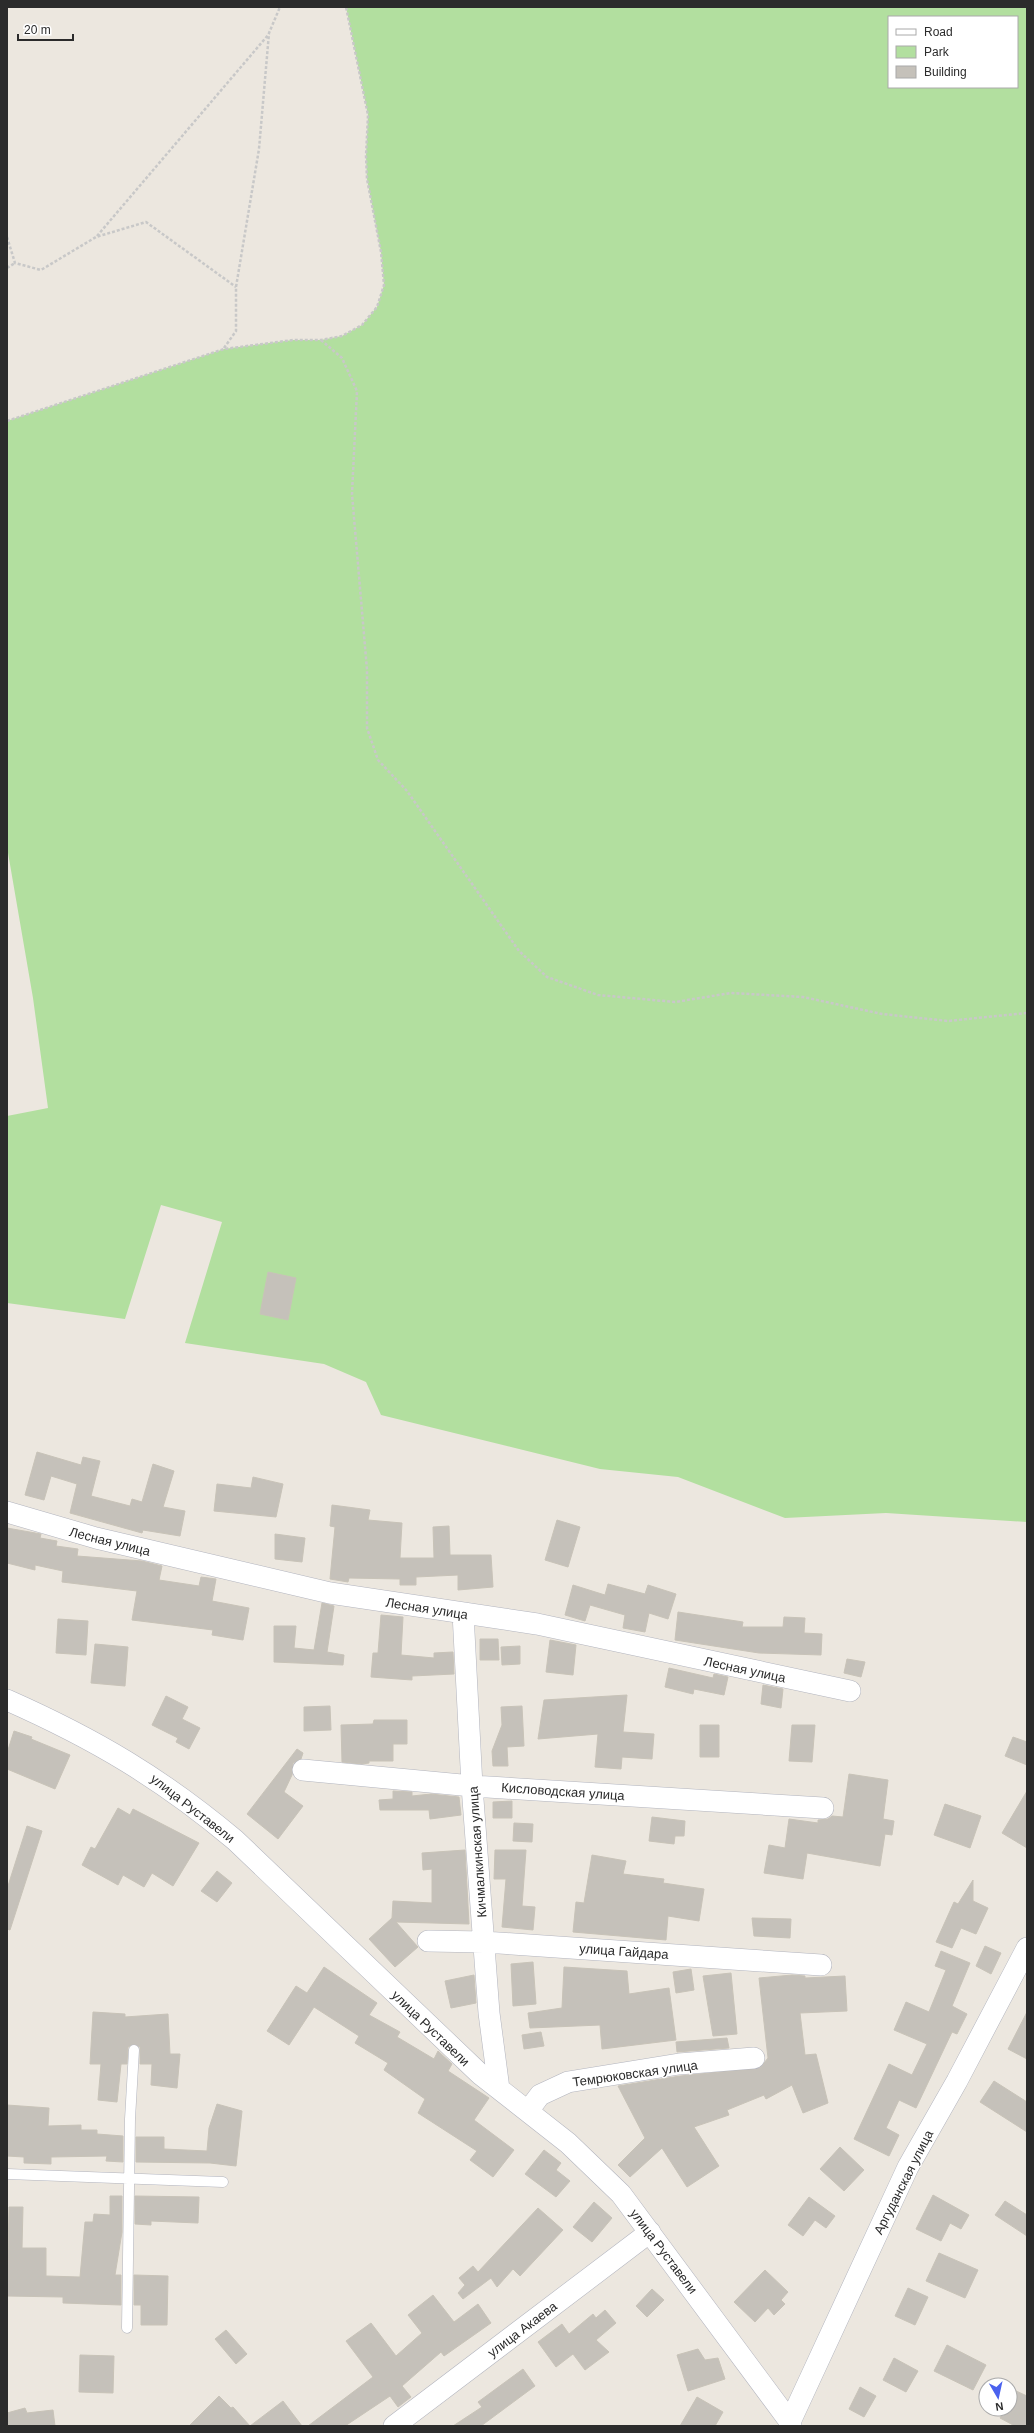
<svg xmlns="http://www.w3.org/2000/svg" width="1034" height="2433" font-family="Arial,sans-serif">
	<rect width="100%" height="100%" fill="#ece7df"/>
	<path fill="#b2df9f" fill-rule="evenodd" d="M346 7H1027V1522L886 1513 785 1518 678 1477 600 1469 381 1415 366 1382 324 1364 185 1343 222 1222 161 1205 125 1319 7 1303V1116L48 1108 33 998 7 847V421L224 349 293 340H321L342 336 362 325 377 307 384 285 381 252 367 179 366 156 368 115ZM889 17H1017V87H889Z"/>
	<path fill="#c5c1ba" stroke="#c8c3b8" d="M268 1272 296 1278 288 1320 260 1314Z
		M37 1452 81 1465 83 1457 100 1461 91 1496 130 1506 132 1499 142 1502 153 1464 174 1471 163 1507 185 1511 180 1536 143 1530 142 1533 70 1513 77 1484 51 1476 44 1500 25 1495Z
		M253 1477 283 1484 276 1517 214 1511 217 1484 251 1488Z
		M332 1505 370 1510 368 1520 402 1523 400 1558H434L433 1527 449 1526 450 1555H491L493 1587 458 1590V1575L416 1577V1585H400V1579L349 1578 348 1582 330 1579 335 1527 330 1526Z
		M557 1520 580 1527 568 1567 545 1560Z
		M7 1528 41 1534 40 1538 57 1541 56 1546 78 1549 77 1556 142 1561 162 1566 159 1580 199 1586 201 1577 216 1579 212 1601 249 1608 243 1640 212 1635 213 1630 132 1620 137 1591 62 1582 63 1571 35 1565V1570L7 1563Z
		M275 1534 305 1538 302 1562 275 1559Z
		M608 1584 645 1594 648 1585 676 1594 668 1619 649 1613 645 1632 623 1628 625 1615 590 1605 585 1621 565 1615 573 1585 605 1595Z
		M322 1603 334 1606 327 1652 344 1655 343 1665 274 1662V1626H296L294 1648 314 1650Z
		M678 1612 743 1622 742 1627H783L784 1617 805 1618 804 1633 822 1634 821 1655 759 1653 675 1640Z
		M381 1615 403 1617 401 1655 434 1658V1653L453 1652 454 1674 412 1676V1680L371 1677 373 1653H378Z
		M58 1619 88 1621 86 1655 56 1653Z
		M480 1639H498L499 1660H480Z
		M550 1640 576 1645 573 1675 546 1672Z
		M95 1644 128 1647 125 1686 91 1683Z
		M520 1646V1664L502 1665 501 1647Z
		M847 1659 865 1662 861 1677 844 1673Z
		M669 1668 713 1678 714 1674 728 1677 724 1695 694 1689 693 1694 665 1687Z
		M763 1685 783 1689 781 1708 761 1704Z
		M627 1695 623 1732 654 1734 652 1759 622 1757 621 1769 595 1767 598 1734 538 1739 544 1700Z
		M166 1696 188 1707 182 1719 200 1728 189 1749 176 1742 178 1738 152 1725Z
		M330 1706 331 1730 304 1731V1707Z
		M522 1706 524 1746 507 1747 508 1766H493L492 1751 502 1725 501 1707Z
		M374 1720H407V1744H393V1761H369V1763L362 1764 342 1762 341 1725 373 1724Z
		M700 1725H719V1757H700Z
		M792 1725H815L812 1762 789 1761Z
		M14 1731 32 1737 31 1739 70 1755 55 1789 7 1769V1753Z
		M1013 1737 1027 1742V1765L1005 1756Z
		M297 1749 303 1753 301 1759 293 1763 292 1775 284 1792 303 1806 278 1839 247 1814Z
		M849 1774 888 1780 883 1819 894 1821 892 1835 885 1834 880 1866 807 1853 803 1879 764 1873 769 1845 785 1848 789 1819 818 1823V1820L828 1819 832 1816 843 1817Z
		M393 1791 412 1792V1796L431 1794 459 1797 461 1815 430 1819 429 1810H380L379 1800 393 1799Z
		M1027 1791V1848L1002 1833Z
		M512 1801V1818H493V1802Z
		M945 1804 981 1816 970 1848 934 1835Z
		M118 1808 130 1815 133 1809 199 1843 173 1886 152 1873 144 1887 123 1875 118 1885 82 1865 91 1847 95 1849Z
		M652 1817 685 1821 684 1836H675L674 1844 649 1841Z
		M514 1823 533 1824 532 1842 513 1841Z
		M27 1826 42 1831 10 1930 7 1929V1889Z
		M465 1850 469 1924 396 1922 418 1947 395 1967 369 1939 392 1918 393 1901 432 1903V1869L423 1870 422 1853Z
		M495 1850H526L522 1906 535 1907 533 1930 502 1927 506 1879H494Z
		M592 1855 626 1861 623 1874 664 1879 663 1883 704 1889 699 1921 668 1916 666 1940 573 1932 576 1902 584 1903Z
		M217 1871 232 1883 217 1902 201 1891Z
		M973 1880V1901L988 1908 976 1934 961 1928 952 1948 936 1942 954 1902 958 1904Z
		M752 1918 791 1919 790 1938 754 1936Z
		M985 1946 1001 1953 991 1974 976 1966Z
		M941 1951 970 1963 952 2006 967 2014 957 2034 952 2032 916 2108 899 2100 886 2128 899 2135 889 2156 854 2139 889 2064 912 2075 927 2044 894 2030 906 2002 929 2012 946 1970 935 1966Z
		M533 1962 536 2004 513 2006 511 1964Z
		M324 1967 377 2003 369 2015 400 2032 397 2037 434 2059 438 2051 452 2064 448 2071 489 2098 474 2120 514 2150 493 2177 470 2160 477 2151 418 2113 425 2099 384 2070 388 2063 355 2043 359 2036 314 2007 289 2045 267 2031 296 1986 307 1993Z
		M564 1967 627 1971 629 1994 669 1988 676 2040 602 2049 600 2025 530 2028 528 2013 562 2008Z
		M691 1969 694 1990 676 1993 673 1972Z
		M731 1973 737 2034 713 2036 703 1976Z
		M474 1975 476 2003 451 2008 445 1981Z
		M792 1975 805 1976V1978L845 1976 847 2011 800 2013 805 2055 816 2054 828 2103 803 2113 792 2085 766 2099 764 2095 727 2110 729 2115 694 2127 719 2166 687 2187 662 2148 630 2177 618 2165 645 2138 618 2086 680 2076 760 2068 768 2058 759 1978Z
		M93 2012 125 2014V2017L168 2014 170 2054H180L177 2088 151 2085 152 2064H140V2047L134 2044 128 2047 127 2064H121L117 2102 98 2100 101 2064H90Z
		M1027 2012V2059L1008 2049Z
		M541 2032 544 2046 524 2049 522 2035Z
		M727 2038 729 2048 677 2052 676 2042Z
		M994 2081 1027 2102V2132L980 2102Z
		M217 2104 242 2111 236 2166 210 2163 136 2162V2137H164V2149L207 2151 209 2128Z
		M7 2105 49 2108 48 2126 81 2125V2130H97V2134L123 2136V2162L106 2161 107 2156 51 2157V2164L24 2163V2157L7 2156Z
		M840 2147 864 2170 844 2191 820 2169Z
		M544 2150 561 2163 556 2170 570 2181 556 2197 525 2174Z
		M933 2195 969 2215 961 2229 950 2223 941 2241 916 2229Z
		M110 2196H122V2232L115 2275H121V2305L63 2303V2297L7 2296 9 2207H23L22 2248H46V2276L80 2277 85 2222H93L94 2214 110 2215Z
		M135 2196 199 2197 198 2223 151 2221V2225L135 2224Z
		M809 2197 835 2216 826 2228 815 2220 803 2236 788 2225Z
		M1005 2201 1027 2215V2236L995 2215Z
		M594 2202 612 2218 592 2242 573 2227Z
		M538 2208 563 2230 520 2276 513 2269 497 2287 491 2278 463 2299 458 2293 465 2285 459 2278 473 2266 478 2272Z
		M939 2253 978 2270 965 2298 926 2281Z
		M765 2270 788 2292 781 2300 785 2304 774 2315 768 2308 755 2322 734 2302Z
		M134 2275 168 2276 167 2325H141V2305H134Z
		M908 2288 928 2297 915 2325 895 2316Z
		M652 2289 664 2300 647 2317 636 2306Z
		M433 2295 454 2322 478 2304 491 2323 444 2356 441 2352 402 2386 411 2397 398 2407 390 2396 345 2426H308L373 2377 346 2341 371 2323 396 2356 422 2333 408 2315Z
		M605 2310 616 2323 596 2340 609 2352 585 2370 573 2354 556 2367 538 2342 562 2324 569 2334 593 2314 596 2318Z
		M226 2330 247 2354 236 2364 215 2339Z
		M947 2345 986 2365 973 2390 934 2371Z
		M698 2349 705 2360 718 2358 725 2379 688 2391 677 2355Z
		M80 2355 114 2356 113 2393 79 2392Z
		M894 2358 918 2371 906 2392 883 2380Z
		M523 2369 535 2386 481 2426H453L482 2407 478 2402Z
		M860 2387 876 2396 864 2417 849 2409Z
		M1014 2390 1027 2396V2426H1015L1000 2418 1005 2409H1010V2398Z
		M219 2396 231 2408 233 2407 250 2426H189Z
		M697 2397 723 2412 715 2426H680Z
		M283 2401 302 2426H250Z
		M25 2408 27 2413 53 2410 55 2426H7V2413Z"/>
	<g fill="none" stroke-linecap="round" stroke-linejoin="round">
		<g stroke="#b2b4be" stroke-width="11">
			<path id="lane" d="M7 2174 223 2182
				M127 2328 130 2119 134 2050"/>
		</g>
		<g stroke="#b2b4be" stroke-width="22">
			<path id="street" d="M7 1512 96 1538 330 1593 537 1624 850 1691
				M463 1613 472 1786 489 2013 499 2089
				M7 1700C95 1739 161 1778 235 1840L480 2074 568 2143 621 2194 790 2422 791 2426
				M303 1770 472 1786 823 1808
				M428 1941 484 1942 821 1965
				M528 2111 540 2095 568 2082 679 2064 754 2058
				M790 2422 908 2167 957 2081 1027 1948
				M394 2426 650 2232"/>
		</g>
		<path stroke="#c8c8c8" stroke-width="2.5" stroke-dasharray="3 2" stroke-linecap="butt" d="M97 236 269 34
			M7 237 15 263 41 270 96 237 146 222 236 287
			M7 268 15 263
			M321 340 342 358 357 391 352 494 367 670V728L378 760 407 791 519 951 547 977 598 995 675 1002 731 993 803 997 882 1014 948 1021 1027 1013
			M224 348 236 331V287L259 149 269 33 280 7
			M7 421 224 349 293 340H321L342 336 362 325 377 307 384 285 381 252 367 179 366 156 368 115 346 7"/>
		<use href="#lane" stroke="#fff" stroke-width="10"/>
		<use href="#street" stroke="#fff" stroke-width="21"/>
	</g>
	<g text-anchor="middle" stroke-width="3" stroke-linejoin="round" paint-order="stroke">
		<g font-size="13" fill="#2b2b2b" stroke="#fff">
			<text transform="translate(110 1541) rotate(14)" y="5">Лесная улица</text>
			<text transform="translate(427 1608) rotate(9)" y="5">Лесная улица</text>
			<text transform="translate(745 1669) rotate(12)" y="5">Лесная улица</text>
			<text transform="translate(563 1791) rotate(4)" y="5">Кисловодская улица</text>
			<text transform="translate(193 1808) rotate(38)" y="5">улица Руставели</text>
			<text transform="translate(477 1852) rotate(-94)" y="5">Кичмалкинская улица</text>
			<text transform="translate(624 1951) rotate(4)" y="5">улица Гайдара</text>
			<text transform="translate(431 2028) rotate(44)" y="5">улица Руставели</text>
			<text transform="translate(635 2073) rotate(-8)" y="5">Темрюковская улица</text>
			<text transform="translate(903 2182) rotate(-63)" y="5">Аргуданская улица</text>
			<text transform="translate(664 2251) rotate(53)" y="5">улица Руставели</text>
			<text transform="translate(522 2329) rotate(-37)" y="5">улица Акаева</text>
		</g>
	</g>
	<rect width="1034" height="2433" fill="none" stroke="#2b2b2b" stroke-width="16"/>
	<rect x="888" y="16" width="130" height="72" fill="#ffffff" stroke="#aaaaaa"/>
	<rect x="896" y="29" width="20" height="6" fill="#ffffff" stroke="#aaaaaa"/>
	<text x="924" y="36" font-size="12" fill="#2b2b2b">Road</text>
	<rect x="896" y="46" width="20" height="12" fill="#b2df9f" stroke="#aaaaaa"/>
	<text x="924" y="56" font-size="12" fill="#2b2b2b">Park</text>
	<rect x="896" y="66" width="20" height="12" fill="#c5c1ba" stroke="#aaaaaa"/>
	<text x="924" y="76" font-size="12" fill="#2b2b2b">Building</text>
	<g transform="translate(998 2397) rotate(171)"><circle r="19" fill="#ffffff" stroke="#aaaaaa"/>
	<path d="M0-3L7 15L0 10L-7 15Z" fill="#4a62ee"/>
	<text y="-6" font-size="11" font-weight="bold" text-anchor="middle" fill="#2b2b2b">N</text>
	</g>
	<path d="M18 34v6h55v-6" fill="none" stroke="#2b2b2b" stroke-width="2"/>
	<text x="24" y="34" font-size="12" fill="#2b2b2b" stroke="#ffffff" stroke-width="3" paint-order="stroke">20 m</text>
</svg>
